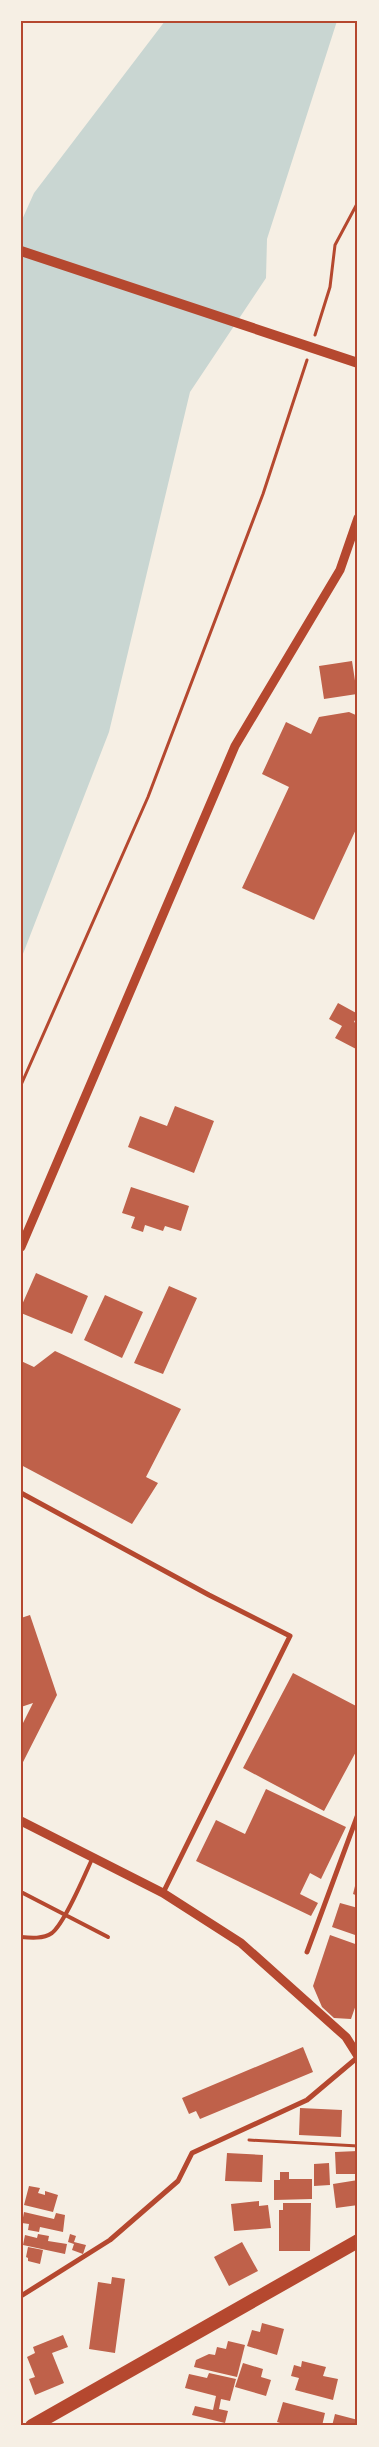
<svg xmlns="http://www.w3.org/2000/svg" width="379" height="2447" font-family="'Alegreya Sans',sans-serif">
	<rect width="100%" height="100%" fill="#f6efe4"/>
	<path fill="#c9d6d2" d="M165 21H337L267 239 266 278 190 392 109 732 21 959V222L34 193Z"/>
	<path fill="#bf614a" d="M352 661 357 694 324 699 319 666Z
		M349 712 358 716V825L314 920 242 888 289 787 262 774 286 722 311 734 319 717Z
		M338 1003 358 1014 354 1022 358 1024V1050L335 1038 342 1026 329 1019Z
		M175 1106 214 1121 194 1173 128 1147 140 1116 167 1126Z
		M131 1187 189 1206 181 1231 165 1226 163 1231 145 1225 143 1232 131 1228 135 1217 122 1213Z
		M36 1273 88 1296 72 1334 21 1313V1307Z
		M169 1286 197 1298 163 1374 134 1363Z
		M105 1295 143 1312 122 1358 84 1340Z
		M55 1351 181 1409 146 1477 158 1483 132 1524 21 1465V1361L34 1367Z
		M30 1615 57 1695 21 1766V1727L33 1703 21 1707V1618Z
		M293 1673 358 1707V1748L324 1811 243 1768Z
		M266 1789 346 1827 321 1879 310 1873 300 1894 318 1903 311 1916 196 1861 216 1820 245 1834Z
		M357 1878H358V1896L353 1894Z
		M340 1903 358 1908V1936L332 1927Z
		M330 1935 358 1945V1999L351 2019 334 2018 322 2007 313 1986Z
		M303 2047 313 2072 200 2119 196 2111 189 2114 182 2098Z
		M300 2108 342 2110 341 2137 299 2135Z
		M358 2151V2174H336L335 2152Z
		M227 2153 263 2155 262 2182 225 2181Z
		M329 2163 330 2185 314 2186V2164Z
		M280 2172H289V2179H312V2199L274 2200V2180H280Z
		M358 2180V2205L336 2208 333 2184Z
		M29 2186 40 2188 38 2193 45 2195V2191L58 2195 53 2212 24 2205Z
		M259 2201V2206L268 2205 271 2228 234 2231 231 2204Z
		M283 2203H311L310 2251H279V2210H283Z
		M24 2212 54 2219 56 2213 65 2215 63 2232 40 2227 39 2232 28 2230 29 2224 22 2223Z
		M38 2234 49 2236 48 2241 67 2244 65 2254 23 2245 25 2235 37 2238Z
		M70 2234 76 2236 74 2242 86 2245 83 2254 72 2250 74 2244 68 2242Z
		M242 2242 258 2271 229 2286 214 2257Z
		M28 2247 43 2250 40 2264 28 2261V2258L26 2257Z
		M112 2277 125 2279 115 2353 89 2349 98 2282 111 2284Z
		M262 2323 284 2329 277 2355 247 2346 252 2330 260 2332Z
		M63 2335 68 2347 52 2353 64 2383 35 2395 29 2379 35 2377 27 2357 35 2353 33 2347Z
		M228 2341 245 2345 237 2377 194 2367 196 2360 209 2354 215 2355 217 2347 226 2349Z
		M302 2361 326 2367 323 2376 338 2379 333 2400 295 2390 299 2378 291 2376 294 2365 301 2367Z
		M243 2363 263 2369 261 2377 271 2380 266 2396 235 2387Z
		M209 2373 236 2379 230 2401 221 2399 219 2409 228 2411 225 2423 192 2415 195 2406 213 2410 216 2396 185 2388 189 2374 207 2378Z
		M283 2402 325 2413 322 2426H290L277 2422Z
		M335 2414 358 2420V2426H332Z"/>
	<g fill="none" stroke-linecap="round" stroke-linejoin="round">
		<path stroke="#b5482f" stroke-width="3" d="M315 335 330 287 335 245 358 202
			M21 1085 148 797 263 494 307 360
			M249 2140 358 2146"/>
		<path stroke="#b5482f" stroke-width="4" d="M21 1892 108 1937
			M21 1937C31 1938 43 1939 52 1933 65 1923 85 1874 93 1857"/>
		<path stroke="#b5482f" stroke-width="5" d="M21 1493 209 1595 290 1636 163 1893
			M307 1952 358 1814
			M21 2296 110 2240 178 2181 192 2153 307 2100 358 2057"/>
		<path stroke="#b5482f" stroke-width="9" d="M21 1247 235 746 340 570 358 518
			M21 1821 163 1893 241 1943 346 2037 358 2056"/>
		<path stroke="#b5482f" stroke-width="10" d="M21 251 358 363"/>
		<path stroke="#b5482f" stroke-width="14" d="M32 2426 358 2241"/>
	</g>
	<rect width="379" height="2447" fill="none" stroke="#f6efe4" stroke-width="45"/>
	<rect x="22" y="22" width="334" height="2402" fill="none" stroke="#b5482f" stroke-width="2"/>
</svg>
